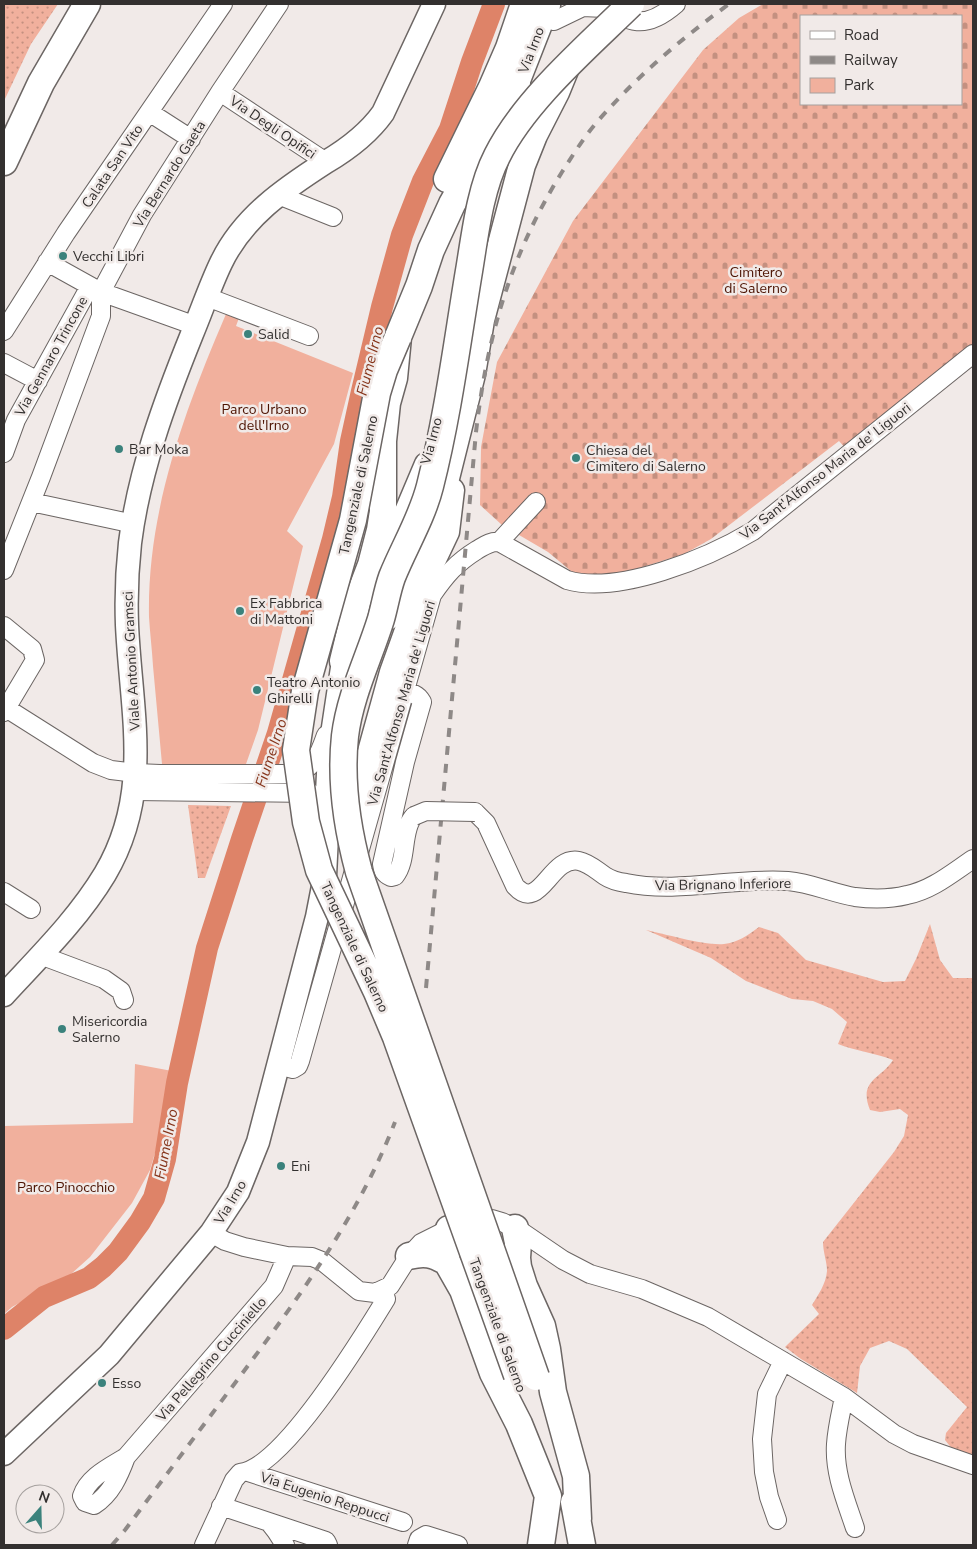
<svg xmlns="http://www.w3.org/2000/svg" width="977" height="1549" font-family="'Nunito Sans',sans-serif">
	<defs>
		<pattern id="grass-dots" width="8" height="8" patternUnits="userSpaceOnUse" patternTransform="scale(1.25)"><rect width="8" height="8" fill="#f1b09d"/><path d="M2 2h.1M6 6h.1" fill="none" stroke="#c49080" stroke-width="1.8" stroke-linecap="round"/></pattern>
		<pattern id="cemetery-stones" width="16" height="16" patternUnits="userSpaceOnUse" patternTransform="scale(1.25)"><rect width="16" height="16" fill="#f1b09d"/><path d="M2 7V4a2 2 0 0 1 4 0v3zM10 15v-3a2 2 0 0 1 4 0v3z" fill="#c49080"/></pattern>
	</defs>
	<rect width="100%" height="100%" fill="#f1eae8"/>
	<path fill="url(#grass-dots)" d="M4 4H58L31 44 4 101Z
		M188 805 231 806 205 878H198Z
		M930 924 940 960 953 978H973V1458L953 1450 945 1440 946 1433 967 1407 907 1349 889 1341 870 1348 860 1366 857 1393 801 1359 785 1347 819 1314 812 1305C818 1295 826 1284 827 1271 827 1262 823 1252 823 1242L894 1152 904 1136 908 1115 900 1109 880 1112 870 1110C858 1080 881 1079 893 1060 875 1053 856 1051 838 1044L847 1022 832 1009 813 1001 792 999 746 981 711 958 646 930C665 934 706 946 724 944 737 943 748 935 759 927L778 933 806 960 883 982 905 981 916 959Z"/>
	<path fill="url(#cemetery-stones)" fill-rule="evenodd" d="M763 4H973V346L847 450 839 441 711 539 684 554 617 575 577 576 548 552 502 525 480 505 481 447 497 362 573 221 703 50 739 18ZM801 16H961V104H801Z"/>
	<path fill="#f1b09d" d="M226 314 239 318 236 326 353 373 334 444 287 531 303 546 258 730 246 764H162C159 731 156 699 153 666 152 650 150 633 149 617 147 510 185 410 226 314Z
		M135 1064 172 1071 170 1101 150 1170 132 1203 90 1257 70 1275 12 1307 4 1314V1126L133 1123Z"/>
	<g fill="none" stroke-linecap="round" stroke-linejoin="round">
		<path stroke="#de8368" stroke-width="22" d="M4 1329 44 1297 89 1278 103 1267 118 1252 140 1222 154 1198 165 1159 177 1083 207 948 242 839 278 733 333 539 343 497 351 441 362 391 382 307 402 235 423 181 450 129 472 62 494 4"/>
		<g stroke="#6c6664" stroke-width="20">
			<path id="minor" d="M598 4C630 23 645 31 676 4
				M554 21 583 7 604 8
				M220 92 326 162
				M149 112 191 139
				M278 195 333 217
				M47 262 101 292 196 326
				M207 297 309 336
				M4 331 66 233 223 4
				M4 363 38 381
				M4 453 16 420 90 286
				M31 502 134 524
				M499 542 536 502
				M4 570 41 477 101 316V292L142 215 220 92 279 4
				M4 626 32 649 35 660 4 712
				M404 695C412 691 418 695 422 702L405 762 382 864C383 871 384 874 391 877L395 876C408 860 401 829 414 816
				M6 708 93 763 111 770 136 773 160 774H296C315 768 320 752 326 735
				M134 791 311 793
				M475 812 486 823 515 886C540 914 550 855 579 861 589 863 596 870 605 876 611 880 619 882 626 883 679 894 734 877 788 881 811 883 832 893 855 897 871 899 891 899 907 895 932 890 952 873 973 859
				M4 892 31 909
				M40 955 104 979 121 991 124 1000
				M278 1065 293 1069 298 1066 300 1061 432 595C446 575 456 563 477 550 484 546 490 541 499 542L567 580C619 595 708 558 753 531L973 354
				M211 1233 225 1241 244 1247 287 1256 312 1257 322 1261 359 1291 375 1293 390 1286 409 1256 421 1243 449 1229 492 1219 502 1222 519 1230 563 1260 590 1274 642 1289 708 1317 844 1397 894 1434 913 1444 973 1465
				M844 1397C841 1412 837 1428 836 1444 834 1473 846 1501 855 1528
				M126 1457C110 1467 88 1477 82 1496L85 1502 94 1505C111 1494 119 1476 126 1457L274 1286 287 1256
				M248 1472 403 1522
				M221 1506 269 1522 276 1531 285 1545
				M777 1520 769 1497 764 1472 762 1439 767 1394 783 1361
				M269 1522 326 1541 328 1545
				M204 1545 234 1480 240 1473C284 1467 362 1338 386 1299L383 1290
				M417 1545 419 1539 426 1535 458 1545"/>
		</g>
		<g stroke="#6c6664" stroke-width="25">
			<path id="major" d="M511 101 549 4
				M377 580 426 464
				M349 824 391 672 420 591 448 532 453 490
				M4 995C39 957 78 919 105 874 153 793 131 712 127 625 126 598 127 570 130 543 139 471 165 401 192 334 202 310 210 286 221 263 243 217 284 189 326 162 348 149 368 134 383 113L434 4
				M4 1454 109 1355 211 1233 238 1192 258 1142 317 917 325 876 328 816 327 793 329 754 343 661 350 644"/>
		</g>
		<g stroke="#6c6664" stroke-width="29">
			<path id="highway" d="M546 11 547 4
				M4 162 41 83 87 4
				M447 179 492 87 509 48 524 4
				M387 617 415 562 436 518 472 374 481 320 522 165 534 135 556 92 565 70
				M343 661 358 599 371 565 380 530 383 511V441L387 403 394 378 398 337 419 286 431 250 452 204 499 121 517 85
				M515 1228 518 1243 517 1258 518 1267 524 1286 542 1326 547 1349 553 1392 576 1476 578 1519
				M449 1229 445 1245 447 1262 463 1290 493 1373 519 1424 548 1496 541 1545
				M409 1256C425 1252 433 1254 447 1262
				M574 1502 582 1545"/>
		</g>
		<use href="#minor" stroke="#fff" stroke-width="18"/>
		<use href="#major" stroke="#fff" stroke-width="22"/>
		<use href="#highway" stroke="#fff" stroke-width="26"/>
		<path stroke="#8e8987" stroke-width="4" stroke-dasharray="9 9" stroke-linecap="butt" d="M426 988 476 432C487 336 511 254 562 172 573 155 584 137 597 122 636 77 681 39 729 4
			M112 1545 125 1530C164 1478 202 1427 241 1375 300 1296 359 1215 395 1122"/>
		<g stroke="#6c6664" stroke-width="20" stroke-linecap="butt">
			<path id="minor-bridge" d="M414 816 426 811 475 812"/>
		</g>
		<g stroke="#6c6664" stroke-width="29" stroke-linecap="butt">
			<path id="highway-bridge" d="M398 337 384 370 377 393 353 520 305 691 296 750 306 822 319 870 377 992 396 1037 517 1375
				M536 1377 359 872C347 828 340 783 345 736 350 695 369 658 381 619 385 605 387 591 392 577 404 547 422 518 430 486 448 415 457 343 469 271 475 235 480 189 497 156 524 101 587 47 631 4"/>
		</g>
		<use href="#minor-bridge" stroke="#fff" stroke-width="18"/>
		<use href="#highway-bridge" stroke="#fff" stroke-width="26"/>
	</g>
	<g fill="#3b827c" stroke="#f1eae8" stroke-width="2">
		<circle cx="63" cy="256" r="5"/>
		<circle cx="248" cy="334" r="5"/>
		<circle cx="119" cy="449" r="5"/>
		<circle cx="576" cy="458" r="5"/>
		<circle cx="240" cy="611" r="5"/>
		<circle cx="257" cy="690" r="5"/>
		<circle cx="62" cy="1029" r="5"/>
		<circle cx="281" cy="1166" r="5"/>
		<circle cx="102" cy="1383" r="5"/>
	</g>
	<g text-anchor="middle" stroke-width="5" stroke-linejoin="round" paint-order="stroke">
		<g font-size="14" fill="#33302f" stroke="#f1eae8">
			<text transform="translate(531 50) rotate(-69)" y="5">Via Irno</text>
			<text transform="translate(273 127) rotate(34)" y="5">Via Degli Opifici</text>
			<text transform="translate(112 166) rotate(-56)" y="5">Calata San Vito</text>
			<text transform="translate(169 174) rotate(-58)" y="5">Via Bernardo Gaeta</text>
			<text transform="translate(51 356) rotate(-61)" y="5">Via Gennaro Trincone</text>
			<text transform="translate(431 441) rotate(-75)" y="5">Via Irno</text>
			<text transform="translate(825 471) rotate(-38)" y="5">Via Sant'Alfonso Maria de' Liguori</text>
			<text transform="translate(358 485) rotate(-78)" y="5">Tangenziale di Salerno</text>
			<text transform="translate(131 661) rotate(-93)" y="5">Viale Antonio Gramsci</text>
			<text transform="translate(401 703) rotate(-74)" y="5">Via Sant'Alfonso Maria de' Liguori</text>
			<text transform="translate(723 884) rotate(-1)" y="5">Via Brignano Inferiore</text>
			<text transform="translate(355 947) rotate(65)" y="5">Tangenziale di Salerno</text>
			<text transform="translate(230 1202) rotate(-59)" y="5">Via Irno</text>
			<text transform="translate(498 1325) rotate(70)" y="5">Tangenziale di Salerno</text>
			<text transform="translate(211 1359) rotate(-49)" y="5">Via Pellegrino Cucciniello</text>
			<text transform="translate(325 1497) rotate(18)" y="5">Via Eugenio Reppucci</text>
		</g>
		<g font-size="14" fill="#33302f" stroke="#f1eae8" text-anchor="start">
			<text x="73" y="261">Vecchi Libri</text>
			<text x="258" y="339">Salid</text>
			<text x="129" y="454">Bar Moka</text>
			<text x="586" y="455">Chiesa del<tspan x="586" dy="16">Cimitero di Salerno</tspan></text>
			<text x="250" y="608">Ex Fabbrica<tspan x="250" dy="16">di Mattoni</tspan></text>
			<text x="267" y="687">Teatro Antonio<tspan x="267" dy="16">Ghirelli</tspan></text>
			<text x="72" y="1026">Misericordia<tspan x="72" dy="16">Salerno</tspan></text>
			<text x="291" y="1171">Eni</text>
			<text x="112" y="1388">Esso</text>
		</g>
		<g font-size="14" fill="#4d1403" stroke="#f1eae8">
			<text x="756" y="277">Cimitero<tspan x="756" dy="16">di Salerno</tspan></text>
			<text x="264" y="414">Parco Urbano<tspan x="264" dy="16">dell'Irno</tspan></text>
			<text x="66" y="1192">Parco Pinocchio</text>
		</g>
		<g font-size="15" font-style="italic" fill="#853319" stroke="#f1eae8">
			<text transform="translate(370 361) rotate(-76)" y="5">Fiume Irno</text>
			<text transform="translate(271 753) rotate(-72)" y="5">Fiume Irno</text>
			<text transform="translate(166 1144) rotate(-79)" y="5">Fiume Irno</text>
		</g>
	</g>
	<rect width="977" height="1549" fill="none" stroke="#33302f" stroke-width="10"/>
	<rect x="800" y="15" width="162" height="90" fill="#f1eae8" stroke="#a5a09e"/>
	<rect x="810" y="31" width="25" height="8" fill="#ffffff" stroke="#a5a09e"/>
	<text x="844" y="40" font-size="15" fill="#33302f">Road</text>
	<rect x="810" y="56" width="25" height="8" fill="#8e8987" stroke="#a5a09e"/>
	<text x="844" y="65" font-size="15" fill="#33302f">Railway</text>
	<rect x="810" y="78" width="25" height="15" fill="#f1b09d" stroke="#a5a09e"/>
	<text x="844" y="90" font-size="15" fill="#33302f">Park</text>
	<g transform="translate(40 1509) rotate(20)"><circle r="24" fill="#f1eae8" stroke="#a5a09e"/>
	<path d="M0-4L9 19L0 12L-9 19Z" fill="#3b827c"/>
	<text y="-8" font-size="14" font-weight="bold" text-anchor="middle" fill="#33302f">N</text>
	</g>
</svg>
